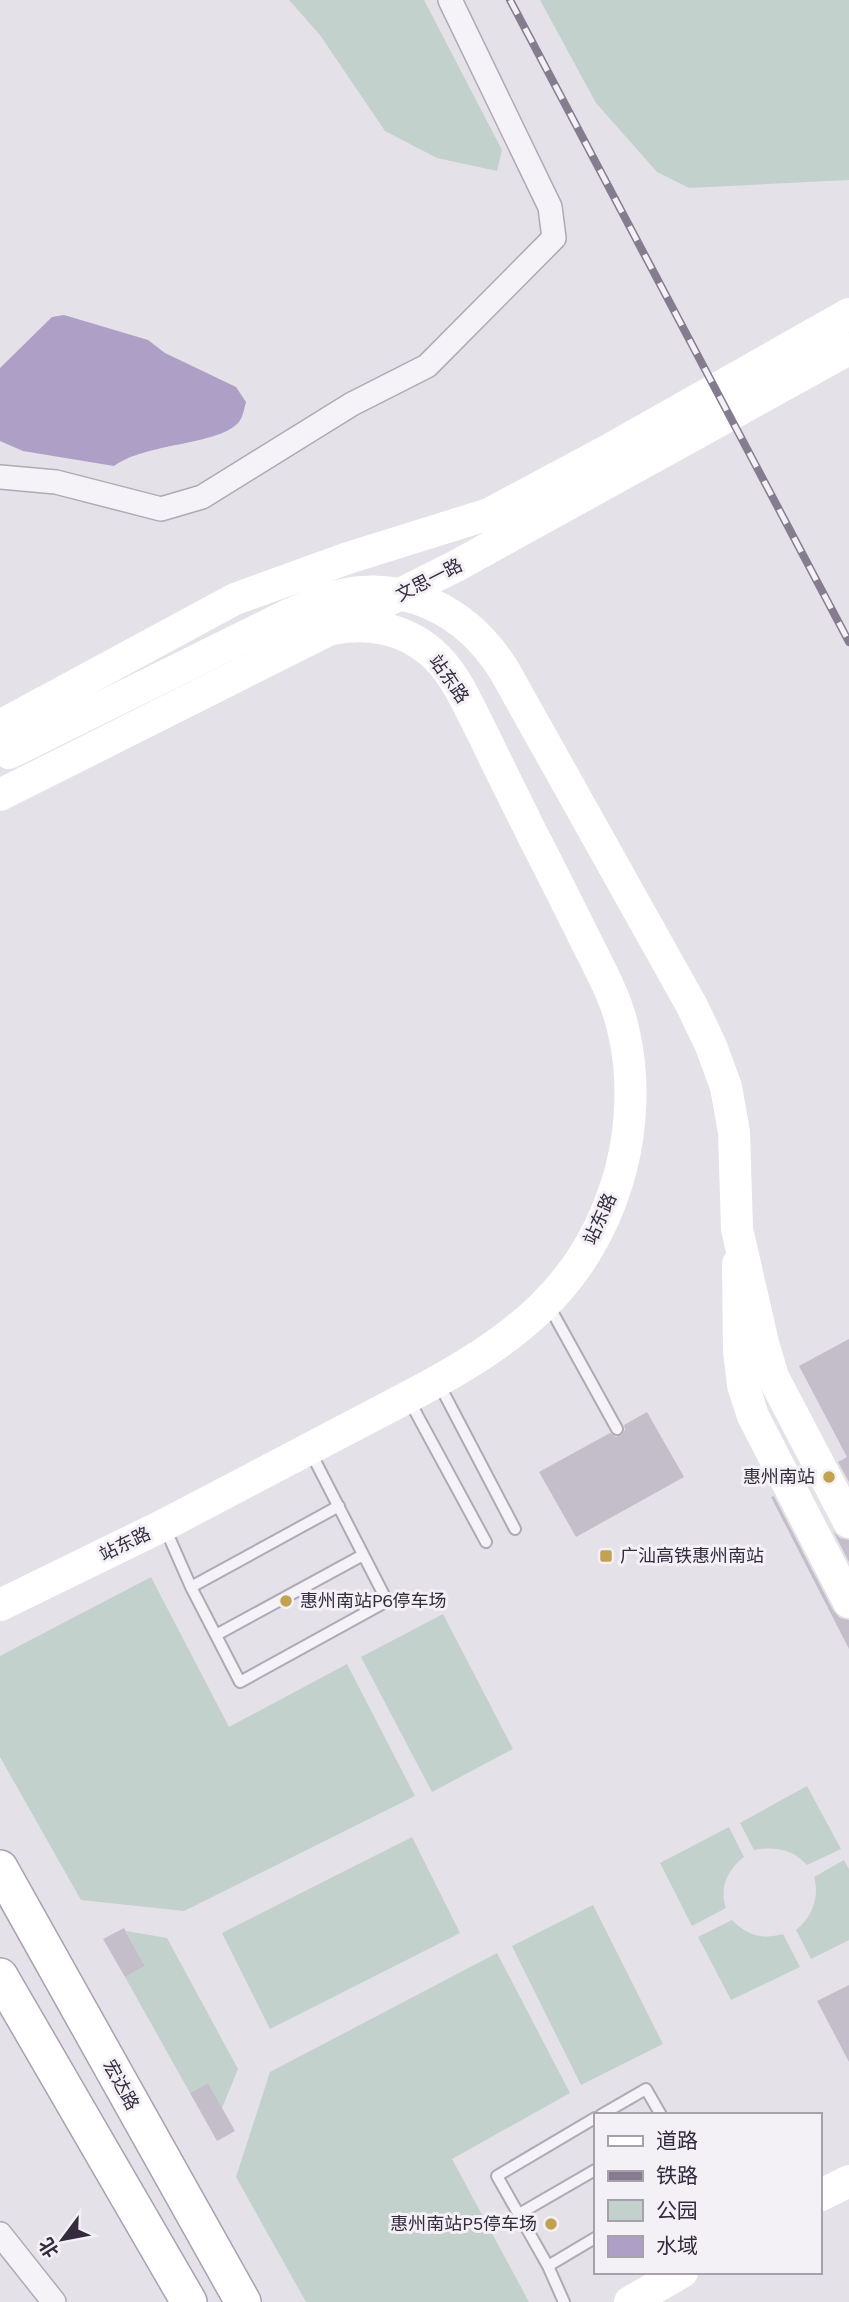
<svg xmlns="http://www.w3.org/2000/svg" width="849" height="2302" font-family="Figtree,'Noto Sans SC',sans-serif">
	<rect width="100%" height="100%" fill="#e4e1e8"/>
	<path fill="#c3d1cc" d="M289 0H424L502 150 497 171 437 158 385 131 320 35Z
		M540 0H849V180L689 188 657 172 596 103Z
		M151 1577 229 1727 347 1664 415 1796 184 1911 81 1900 0 1757V1656Z
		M443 1614 513 1749 432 1792 361 1657Z
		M807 1786 841 1849 807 1865C793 1849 774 1846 754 1850L740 1823Z
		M729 1827 744 1857C727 1870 719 1888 726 1908L692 1926 660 1863Z
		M412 1837 460 1933 270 2029 222 1933Z
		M844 1860 849 1869V1940L811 1959 796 1930C812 1917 820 1897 814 1877Z
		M593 1905 663 2044 581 2085 512 1946Z
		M732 1920C747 1935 762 1940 783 1934L800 1967 731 2000 698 1937Z
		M126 1931 167 1938 238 2069 222 2108 208 2083 190 2093 125 1977 145 1966Z
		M497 1953 570 2093 452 2159 529 2302H306L236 2177 270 2072Z"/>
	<path fill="#ad9fc5" d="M64 315 148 340 165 353 236 387 246 402C244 409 243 418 238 423 218 445 145 443 114 466L23 451 0 441V368L52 317Z"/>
	<path fill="#c4beca" d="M849 1339V1482L838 1462 847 1457 799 1366Z
		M647 1412 684 1477 576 1537 539 1472 610 1433 616 1437 621 1435 625 1430 624 1425Z
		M774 1496 833 1610 840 1618 849 1620V1649L771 1497Z
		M833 1531 840 1538 849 1540V1562Z
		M124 1928 145 1966 125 1977 103 1939Z
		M849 1985V2062L817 2001Z
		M208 2083 235 2131 217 2141 190 2093Z"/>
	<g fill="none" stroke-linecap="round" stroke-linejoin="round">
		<g stroke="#afaab5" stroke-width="14">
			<path id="lane" d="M549 1306 617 1429
				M439 1384 515 1529
				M409 1400 486 1542
				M165 1528 191 1587 240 1682 387 1601 310 1451
				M191 1587 339 1506
				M216 1635 363 1555
				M601 2115 646 2089 661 2115
				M519 2214 595 2170
				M548 2266 595 2238
				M564 2302 548 2266 497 2176 595 2118"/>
		</g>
		<g stroke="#afaab5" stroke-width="26">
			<path id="street" d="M0 477 56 482 161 509 202 497 352 404 427 366 554 238 550 207 450 0
				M0 2234 54 2302"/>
		</g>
		<g stroke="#a9a1b3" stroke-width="38">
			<path id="primary" d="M0 1868 243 2302
				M0 1976 189 2302"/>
		</g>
		<use href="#lane" stroke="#f5f3f7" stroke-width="10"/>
		<use href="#street" stroke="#f5f3f7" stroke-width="23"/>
		<path stroke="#fff" stroke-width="32" d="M0 726 235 599 348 558 489 514 614 447 849 314
			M0 795 456 566 849 349
			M738 1264 739 1351 743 1385 753 1416 849 1602
			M0 1605 164 1525 408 1397C512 1342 589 1289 621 1169 632 1126 634 1077 624 1033 618 1002 602 973 588 945 570 909 552 872 533 836 517 803 500 770 484 736 469 708 456 673 431 652 403 628 367 622 332 629
			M819 2196 849 2181
			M630 2302 682 2272"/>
		<use href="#primary" stroke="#fff" stroke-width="35"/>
		<g stroke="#867c90" stroke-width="8">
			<path id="rail" d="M510 0 849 642"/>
		</g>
		<use href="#rail" stroke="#f3f0f6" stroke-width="5" stroke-dasharray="16" stroke-linecap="butt"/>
		<path stroke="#fff" stroke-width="32" d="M9 753 288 615C303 609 318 601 333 597 404 578 467 611 504 670L692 1006 711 1046 726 1087 734 1132 737 1229 763 1343 773 1377 849 1522"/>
	</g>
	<g fill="#c2a251" stroke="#f3f0f6" stroke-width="2.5">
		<circle cx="829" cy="1477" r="7"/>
		<rect x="599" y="1549" width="14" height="14" rx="3.5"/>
		<circle cx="286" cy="1601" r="7"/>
		<circle cx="551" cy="2224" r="7"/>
	</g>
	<g text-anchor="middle" stroke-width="6" stroke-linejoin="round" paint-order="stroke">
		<g font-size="18" fill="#342b3e" stroke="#f3f0f6">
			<text transform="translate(429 580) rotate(-27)" y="6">文思一路</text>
			<text transform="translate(449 679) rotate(55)" y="6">站东路</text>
			<text transform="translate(600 1219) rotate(-66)" y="6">站东路</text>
			<text transform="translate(125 1544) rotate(-26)" y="6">站东路</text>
			<text transform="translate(121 2085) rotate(61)" y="6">宏达路</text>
		</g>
		<g font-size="18" fill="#342b3e" stroke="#f3f0f6" text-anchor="end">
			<text x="815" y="1483">惠州南站</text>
			<text x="620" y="1562" text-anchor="start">广汕高铁惠州南站</text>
			<text x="300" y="1607" text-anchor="start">惠州南站P6停车场</text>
			<text x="537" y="2230">惠州南站P5停车场</text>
		</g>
	</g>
	<rect x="594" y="2113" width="228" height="161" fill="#f3f0f6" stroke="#a7a1ac" stroke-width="2"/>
	<rect x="608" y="2136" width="35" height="10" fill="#ffffff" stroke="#a7a1ac" stroke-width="2"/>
	<text x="656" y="2148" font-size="21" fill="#342b3e">道路</text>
	<rect x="608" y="2171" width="35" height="10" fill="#867c90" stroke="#a7a1ac" stroke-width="2"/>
	<text x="656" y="2183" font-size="21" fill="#342b3e">铁路</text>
	<rect x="608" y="2200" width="35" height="21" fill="#c3d1cc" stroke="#a7a1ac" stroke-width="2"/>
	<text x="656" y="2218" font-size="21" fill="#342b3e">公园</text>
	<rect x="608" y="2236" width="35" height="21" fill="#ad9fc5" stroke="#a7a1ac" stroke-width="2"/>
	<text x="656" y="2253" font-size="21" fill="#342b3e">水域</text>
	<g transform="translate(63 2239) rotate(238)" stroke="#f3f0f6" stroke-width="5" paint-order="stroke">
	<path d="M0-5L12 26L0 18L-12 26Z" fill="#342b3e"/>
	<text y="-10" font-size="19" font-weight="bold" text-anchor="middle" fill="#342b3e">北</text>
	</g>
</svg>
